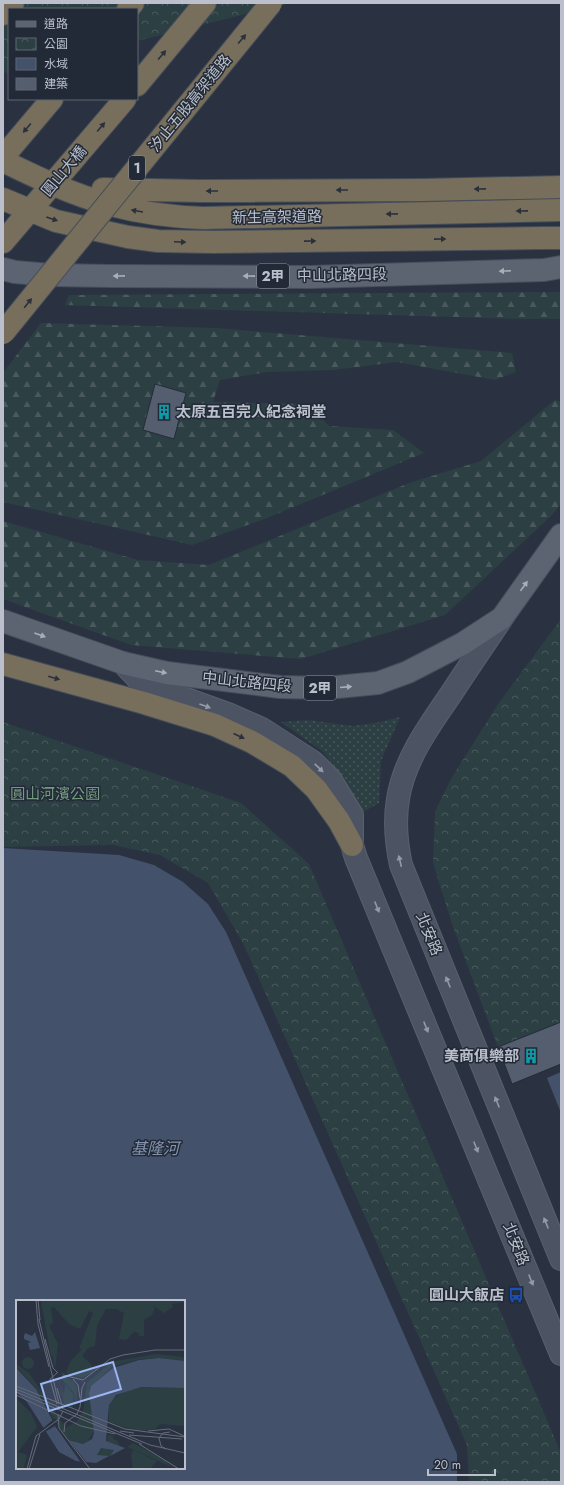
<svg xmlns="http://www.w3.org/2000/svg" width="564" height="1485" font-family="Jost,'Noto Sans TC',sans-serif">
	<defs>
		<pattern id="grass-dots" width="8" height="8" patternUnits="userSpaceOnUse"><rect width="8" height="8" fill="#2c3f43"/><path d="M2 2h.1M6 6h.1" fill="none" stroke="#49595d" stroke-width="1.8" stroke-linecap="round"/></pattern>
		<pattern id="forest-firs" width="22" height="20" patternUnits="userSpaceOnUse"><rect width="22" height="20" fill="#2c3f43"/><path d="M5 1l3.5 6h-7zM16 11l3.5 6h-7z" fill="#49595d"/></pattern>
		<pattern id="park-crowns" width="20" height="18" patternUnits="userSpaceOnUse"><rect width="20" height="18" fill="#2c3f43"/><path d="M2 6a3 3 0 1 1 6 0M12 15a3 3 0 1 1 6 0" fill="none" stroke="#49595d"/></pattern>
	</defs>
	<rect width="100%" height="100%" fill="#2a3242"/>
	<path fill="url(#grass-dots)" d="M400 717 381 761 379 803 363 812 340 774 322 751 281 722 308 720 353 726 380 722Z"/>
	<path fill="url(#forest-firs)" d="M561 292V319H519L65 305 69 295Z
		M41 323 216 328 512 353 516 372 495 380 397 362 333 370 267 372 220 380 213 402 308 404 329 426 393 430 424 453 267 518 192 545 3 502V373Z
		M555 400 561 402V504L552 515 445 615 301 659 131 645 3 599V521L138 560 209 565 409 483 481 461Z"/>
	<path fill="url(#park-crowns)" d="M3 3H290L137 41V9H9V72L3 73Z
		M561 619V1022L498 1047 452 924 433 863 435 812 451 779 498 704Z
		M3 722 241 803 309 864 561 1453V1482H469L467 1445 243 943 208 883 160 855 113 845 3 847Z"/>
	<path fill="#43516b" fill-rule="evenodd" d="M3 848 119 855 154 865 183 882 208 904 226 932 457 1454V1482H3ZM17 1301H184V1468H17Z
		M561 1072V1113L547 1078Z"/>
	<path fill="#555e6f" stroke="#242c39" d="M155 384 186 393 174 439 143 430Z
		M561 1022V1064L512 1084 498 1047Z"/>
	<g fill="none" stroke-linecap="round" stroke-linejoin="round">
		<g stroke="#59606c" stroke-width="24">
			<path id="secondary" d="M502 618C485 643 468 668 451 694 429 726 404 760 398 799 394 822 396 842 401 865L561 1259
				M123 663 142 683 228 714 262 729 313 762 330 779 352 815V845L356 858 561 1354"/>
		</g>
		<g stroke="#484e5b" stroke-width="24">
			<path id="primary" d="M3 269 15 272 50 275 111 276 311 277 544 270 561 267
				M3 621 123 663 167 673 280 687 327 688 378 683 408 672 462 644 502 618 561 535"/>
		</g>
		<g stroke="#454d59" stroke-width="24">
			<path id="highway" d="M128 9 133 3
				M3 14 13 3
				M137 85 205 3
				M3 157 52 99
				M3 161C38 178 73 195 111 205 141 213 173 217 204 218L561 210
				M103 189 200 191 423 190 561 187
				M3 199 56 221 128 237 158 241 213 242 541 238H561
				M3 242 125 99
				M3 664 144 703 215 725 252 742 292 766 316 789 339 821 352 845"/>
		</g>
		<use href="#secondary" stroke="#4c5464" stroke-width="22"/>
		<use href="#primary" stroke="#5c6472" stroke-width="22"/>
		<use href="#highway" stroke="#776e5c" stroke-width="22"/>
		<g stroke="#454d59" stroke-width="24" stroke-linecap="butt">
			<path id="highway-bridge" d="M3 333 271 3"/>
		</g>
		<use href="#highway-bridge" stroke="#776e5c" stroke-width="22"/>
	</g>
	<defs><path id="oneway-solid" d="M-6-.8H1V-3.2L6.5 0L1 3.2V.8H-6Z"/></defs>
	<g fill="#2a313b">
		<use href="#oneway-solid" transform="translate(242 39) rotate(-50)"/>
		<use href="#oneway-solid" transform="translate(162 55) rotate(-50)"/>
		<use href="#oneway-solid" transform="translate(101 127) rotate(-50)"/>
		<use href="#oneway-solid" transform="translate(27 128) rotate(130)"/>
		<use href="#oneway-solid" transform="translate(480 189) rotate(179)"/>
		<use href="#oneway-solid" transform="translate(342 190) rotate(180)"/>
		<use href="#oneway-solid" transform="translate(212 191) rotate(180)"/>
		<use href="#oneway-solid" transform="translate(137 211) rotate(-170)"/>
		<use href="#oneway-solid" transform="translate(522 211) rotate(179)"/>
		<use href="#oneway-solid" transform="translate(392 214) rotate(179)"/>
		<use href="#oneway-solid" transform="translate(52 219) rotate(19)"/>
		<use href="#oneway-solid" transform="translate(440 239) rotate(-1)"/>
		<use href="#oneway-solid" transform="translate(310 241) rotate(-1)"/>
		<use href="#oneway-solid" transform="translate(180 242) rotate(2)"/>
		<use href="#oneway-solid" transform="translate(28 303) rotate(-51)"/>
		<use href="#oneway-solid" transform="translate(54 678) rotate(16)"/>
		<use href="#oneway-solid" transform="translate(239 736) rotate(24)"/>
	</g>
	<g fill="#a8aeba">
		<use href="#oneway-solid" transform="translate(505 271) rotate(178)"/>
		<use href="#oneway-solid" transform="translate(119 276) rotate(179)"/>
		<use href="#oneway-solid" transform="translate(249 276) rotate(-179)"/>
		<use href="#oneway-solid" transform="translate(524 586) rotate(-54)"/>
		<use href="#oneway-solid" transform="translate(40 635) rotate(20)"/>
		<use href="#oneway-solid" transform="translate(161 672) rotate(12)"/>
		<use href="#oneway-solid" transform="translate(346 687) rotate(-5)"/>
	</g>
	<g fill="#949aa8">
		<use href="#oneway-solid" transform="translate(205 706) rotate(20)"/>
		<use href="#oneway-solid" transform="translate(319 768) rotate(44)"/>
		<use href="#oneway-solid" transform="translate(400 861) rotate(-103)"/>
		<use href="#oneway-solid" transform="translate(377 907) rotate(68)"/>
		<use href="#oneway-solid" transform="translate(448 982) rotate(-112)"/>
		<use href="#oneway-solid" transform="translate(426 1027) rotate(68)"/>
		<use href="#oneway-solid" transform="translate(497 1102) rotate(-112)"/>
		<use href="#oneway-solid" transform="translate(476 1147) rotate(68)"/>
		<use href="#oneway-solid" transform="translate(546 1223) rotate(-112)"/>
		<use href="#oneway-solid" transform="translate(531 1280) rotate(68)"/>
	</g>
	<defs>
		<g id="building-bare" transform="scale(1.2)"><path d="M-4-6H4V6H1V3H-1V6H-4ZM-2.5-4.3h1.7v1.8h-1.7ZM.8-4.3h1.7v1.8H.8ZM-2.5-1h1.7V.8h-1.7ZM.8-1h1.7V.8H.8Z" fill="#0f9aa8" stroke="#222a37" stroke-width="2.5" paint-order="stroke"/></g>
		<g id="bus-bare" transform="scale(1.2)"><path d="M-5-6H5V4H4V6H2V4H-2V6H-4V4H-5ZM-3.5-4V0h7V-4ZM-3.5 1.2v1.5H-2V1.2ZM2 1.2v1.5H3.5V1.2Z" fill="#1a4fb4" stroke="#222a37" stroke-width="2.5" paint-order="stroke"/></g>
	</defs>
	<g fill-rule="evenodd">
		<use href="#building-bare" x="164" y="412"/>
		<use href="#building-bare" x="531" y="1056"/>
		<use href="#bus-bare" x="516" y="1295"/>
	</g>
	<g text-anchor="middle" stroke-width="3" stroke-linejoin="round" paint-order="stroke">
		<g fill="#222a37" stroke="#8d939f" stroke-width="1">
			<rect x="129" y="156" width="16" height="24" rx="3"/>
			<rect x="257" y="264" width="32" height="24" rx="3"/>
			<rect x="304" y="676" width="32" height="24" rx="3"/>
		</g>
		<g font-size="14" font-weight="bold" fill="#bbc0cc">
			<text x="137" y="173">1</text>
			<text x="273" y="281">2甲</text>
			<text x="320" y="693">2甲</text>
		</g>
		<g font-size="15" fill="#bbc0cc" stroke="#222a37">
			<text transform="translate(190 103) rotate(-51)" y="5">汐止五股高架道路</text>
			<text transform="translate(64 171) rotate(-50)" y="5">圓山大橋</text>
			<text transform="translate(277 217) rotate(-1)" y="5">新生高架道路</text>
			<text transform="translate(342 275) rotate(-1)" y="5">中山北路四段</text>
			<text transform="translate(247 682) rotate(6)" y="5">中山北路四段</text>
			<text transform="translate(429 934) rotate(68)" y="5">北安路</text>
			<text transform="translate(516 1244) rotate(68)" y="5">北安路</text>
		</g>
		<g font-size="15" font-weight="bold" fill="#bbc0cc" stroke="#222a37" text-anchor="end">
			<text x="176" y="417" text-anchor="start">太原五百完人紀念祠堂</text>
			<text x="519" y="1061">美商俱樂部</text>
			<text x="504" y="1300">圓山大飯店</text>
		</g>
		<g font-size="15" fill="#749a80" stroke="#222a37">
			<text x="55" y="799">圓山河濱公園</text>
		</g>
		<g font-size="16" font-style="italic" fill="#8595b0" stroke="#222a37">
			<text x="155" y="1154">基隆河</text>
		</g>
	</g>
	<g transform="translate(16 1300)">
		<rect width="169" height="169" fill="#2a3242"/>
		<path d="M6 63a6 6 0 1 1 12 0a6 6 0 1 1-12 0Z" fill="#2c3f43"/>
		<path d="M26 0H169V2L156 4 157 7 148 13 136 5 139 8 136 15 128 20V36H123V33L118 32 110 40 103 39 108 13 100 9H90L81 26 79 46 72 48 66 56 75 65 59 76 50 73 54 62 66 49H63L77 13 73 11 64 29 53 24 38 7 35 8 37 23 33 26 42 44 39 69ZM45 72 50 73 47 76 57 81 61 87 60 109 58 93 45 78ZM43 81 48 95 49 84 57 94V108L48 104ZM92 135 97 136V139L102 141 104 146 91 143ZM117 143 147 159 156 167 111 147ZM90 147 98 150 94 156H82V149Z" fill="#2c3f43"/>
		<path d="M25 1H29L38 55 35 56ZM140 54 167 57 169 61 143 58 124 59 96 67 73 88 78 131 72 141 67 144 58 143 47 136 20 88 0 67V64L13 73 50 128 61 121 67 111 71 83 95 62ZM66 56 75 64 77 72 66 78 53 74 59 62ZM125 87 169 88V126L144 124 139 129 122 131 93 122V105L96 99 115 88ZM0 98 15 113 21 127 2 152 11 155 8 169H0ZM117 150 141 161 134 169H117L115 156Z" fill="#2c3f43"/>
		<path d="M19 32 24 48 14 50 12 43 15 42 8 39V36L9 33 16 36ZM143 58 169 61V88L125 87 100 95 93 105 90 141 109 148 94 156 98 150 85 148 81 155 93 156 80 163 60 161 43 152 11 102 0 92V68L20 89 40 127 52 140 67 144 76 139 78 133 73 93 75 86 97 68 123 60Z" fill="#43516b"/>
		<path d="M39 118 42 126 71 163 66 164 39 126 27 133 25 130Z" fill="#2a3242"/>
		<path fill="none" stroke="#646b79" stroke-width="1" d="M20 0 22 24 33 67M22 0 24 20M23 19 43 104M29 39 37 68 42 73M41 73 34 79 41 104M47 75 67 80 94 59 107 55 139 50H169M57 79 62 85 64 98M0 86 109 129 169 137M41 88 46 105M0 89 134 145 169 153M0 92 126 144M0 95 65 126 99 134M42 114 43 128 74 169M104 131 118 133M132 131 153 129 168 136M48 132 49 123 61 114 64 107 66 88 69 82M113 135 166 139M123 144 163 169M150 149 145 146 143 138 147 133 154 132M11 169 20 136 43 119 47 111M13 169 24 134"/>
		<path fill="#9bb6f1" fill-opacity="0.15" stroke="#9bb6f1" stroke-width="2" d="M97 62 105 89 33 111 25 84Z"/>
		<rect width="169" height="169" fill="none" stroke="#bbc0cc" stroke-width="2"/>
	</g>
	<rect width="564" height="1485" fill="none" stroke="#bbc0cc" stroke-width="8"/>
	<rect x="8" y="8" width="130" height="92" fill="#222a37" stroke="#5f6673"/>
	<rect x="16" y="21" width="20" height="6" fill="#5c6472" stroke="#5f6673"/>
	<text x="44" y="28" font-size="12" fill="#bbc0cc">道路</text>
	<rect x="16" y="38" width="20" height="12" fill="url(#park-crowns)" stroke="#5f6673"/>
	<text x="44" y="48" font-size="12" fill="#bbc0cc">公園</text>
	<rect x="16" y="58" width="20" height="12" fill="#43516b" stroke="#5f6673"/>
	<text x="44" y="68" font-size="12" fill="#bbc0cc">水域</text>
	<rect x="16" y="78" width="20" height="12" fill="#555e6f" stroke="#5f6673"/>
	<text x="44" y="88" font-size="12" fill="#bbc0cc">建築</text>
	<path d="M428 1469v6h67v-6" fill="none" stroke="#bbc0cc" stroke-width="2"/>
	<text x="434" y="1469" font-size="12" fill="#bbc0cc" stroke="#222a37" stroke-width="3" paint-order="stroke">20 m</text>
</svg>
